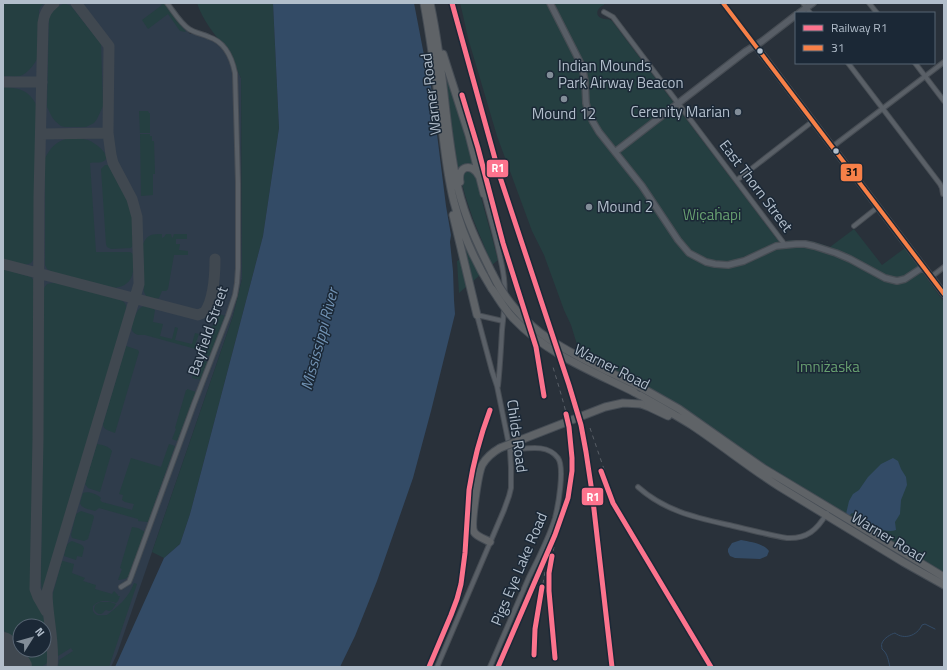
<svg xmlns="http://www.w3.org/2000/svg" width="947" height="670" font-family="'Titillium Web',sans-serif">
	<rect width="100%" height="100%" fill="#29313a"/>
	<path fill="#2f3c4b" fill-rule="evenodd" d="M3 3H165L190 34 205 32 217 38 226 48 233 60 241 78 242 279 233 316 117 654 111 667H3ZM20 626H44V650H20Z"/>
	<path fill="#253f41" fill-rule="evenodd" d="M3 3H45L41 6 39 10 38 57C34 65 28 73 20 76 15 77 8 76 3 76Z
		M160 3H164L186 32 180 31 168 14 148 29 142 20 162 5Z
		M197 3H273L279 128 263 236 190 514 180 544 164 558 152 552 233 316 242 279 241 78C236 68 232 57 225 48 214 33 203 21 197 3Z
		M460 3H604V5C598 7 594 15 601 18 605 20 608 18 612 21L779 242C799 238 812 240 830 247L854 229 882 265 905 248 944 302V575L764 466 642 384 579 351 571 325 564 310 544 255 532 231 497 136 468 38 462 11Z
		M63 4H66L71 6 101 44 103 106 97 119 94 123 86 127H65L61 126 55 121 52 117 47 107 49 19C50 12 57 7 63 4Z
		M444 71H446L475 167 458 168 453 149Z
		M3 87C20 88 29 90 37 106L35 257 31 263 25 265 3 259Z
		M139 111H148L149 113H150V133H140Z
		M468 121 477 150 505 254 503 256Z
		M140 134H150V136H152V141H154L155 174H153V195L141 196Z
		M66 139C73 139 82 138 88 140 94 142 115 157 102 162 99 163 93 162 90 163L96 252H130L133 254C134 271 135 285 115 288L52 272 47 269 45 265V158C50 149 55 142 66 139Z
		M105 165H108L126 198 131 211 133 223V245L131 248 111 249 107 247 106 244 101 169Z
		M466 171H470L475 175 498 260 492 265 473 219 465 195 461 179V176Z
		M459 228 480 275 472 282Z
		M162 234V238L164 237 166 234H171L172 238 173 237 174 234H187V239H176V244H180L179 250 188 251V255H174L168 289 166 291H162L159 298C154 299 147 299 145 294 142 289 145 284 144 279 144 267 143 255 143 244 147 234 153 234 162 234Z
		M456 243 467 286 459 293 457 261 459 260Z
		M3 269 31 277 34 281 35 284 31 587C33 599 42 607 44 619 47 633 47 648 49 662L41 667H31L3 629ZM20 626H44V650H20Z
		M52 283H58L121 300 125 303 127 309 43 591H42L41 581 44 288 47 284Z
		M144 306 152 308 155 310 153 322 163 324 160 336 172 339 175 327 178 328 175 340 192 344 195 333 199 334 195 345 206 349 207 346 206 345 217 313 225 316 210 357 204 354 203 351 145 335C142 335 136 336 133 332 129 328 136 311 140 308 141 307 142 307 144 306Z
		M126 346 138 350 139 352 115 433C110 431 103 430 103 424Z
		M198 359 208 362 201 380 192 378Z
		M187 389 196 392 177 441 172 439 176 429 175 428 186 390H187Z
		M97 444C102 445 109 446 112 451L100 492 88 488 85 484Z
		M169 444 175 446 148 522 138 521V519L99 508 95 511C89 509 82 509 80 503L83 493C88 491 97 494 101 498L100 500 102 502 132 510 134 504 125 502 122 500 123 495 119 494 131 458 161 467Z
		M81 511 93 515 94 517 88 539 84 541 72 538 71 535 76 514Z
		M132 527 138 528 145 532 128 577 125 579 118 580 122 569 120 568Z
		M72 541 82 545 84 548 82 557 77 556 76 560 64 556C65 550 66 543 72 541Z
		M62 561H63L74 564 72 573 85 578 83 581 96 585 95 589 112 594 114 591 118 595V596H120L118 601 116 603C107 600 100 599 93 606V611C96 617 101 615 107 615 117 607 129 598 134 583L137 584 109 667H58L59 660 73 651 71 648 58 656 52 599 53 593Z
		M100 602H110L116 604 112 610 109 611 106 610C104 611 104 612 103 613 99 616 95 612 94 609L95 605Z"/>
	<path fill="#334b66" d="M273 3H414L428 76 431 86 446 206 451 235 450 242 453 271 454 300 455 314 431 411 413 478 377 581 355 636 340 667H115L164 558 180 544 190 514 263 236 279 128Z
		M893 458 898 461 901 469 906 477 907 485 901 500 900 514 895 522 896 530C886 534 874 526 866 521 861 518 858 514 852 513L849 516 846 514 849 501 853 494 859 490 868 477 881 464Z
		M741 540C750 542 763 543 769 551L767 556 760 559 735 558 730 556 728 552V549L732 543Z"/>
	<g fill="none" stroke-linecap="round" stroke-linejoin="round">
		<path stroke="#334b66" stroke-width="1" d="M890 667C888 660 888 654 882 649 882 647 881 645 882 643 884 638 891 634 895 633 904 640 917 636 922 625L925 624 935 629"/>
		<path stroke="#404850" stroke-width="11" d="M3 82H42
			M41 134 108 133
			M3 264 198 315 205 312C214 298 215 275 215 259
			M46 611 38 597 35 589 38 439 39 197 43 23C44 14 47 9 54 3
			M52 667C55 643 47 617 47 592L139 284 137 217 132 199 113 163 111 155 108 133 109 46 76 3"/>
		<path stroke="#404850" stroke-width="28" d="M3 646 18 667"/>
		<g stroke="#474d54" stroke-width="6">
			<path id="street" d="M723 3 755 45
				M803 3 810 13
				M869 3 877 13
				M604 12 613 17 785 245
				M848 63 940 184 942 188 943 194
				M915 63 944 101
				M832 147 944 62
				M737 180 813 121
				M484 194C491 221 500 249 504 278 506 295 504 313 502 330 501 349 500 367 498 386
				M854 226 878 207
				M931 277 944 267
				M638 487C666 512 698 518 733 526 751 530 769 535 787 538 807 539 817 530 827 513
				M121 587 129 582 131 577 194 404 228 316 235 295 237 283 238 268V183L235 73C232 58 225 42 209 37 203 34 195 33 189 29 180 23 174 12 167 3
				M437 667 504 510 509 496 511 488V468L510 450 497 386 492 371 477 315 503 321
				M490 667C503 637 516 607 529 577 538 559 549 538 555 518 558 506 565 468 558 458 547 443 526 449 510 450"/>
		</g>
		<g stroke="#474d54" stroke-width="8">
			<path id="secondary" d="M550 3 582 66 585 81 586 103 588 111 593 122 599 132 642 186 678 240 689 253 706 262 715 264 728 265 744 261 776 246 796 244H805L814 246 836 253 850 259 885 278 897 281 905 279 923 267
				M799 13 813 3
				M755 45 944 294
				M615 152 746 51 761 42 796 15"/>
		</g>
		<g stroke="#464d55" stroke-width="9">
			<path id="highway" d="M424 3C431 41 436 79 441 118 444 146 447 175 454 202 462 233 475 262 492 289
				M430 3C438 39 442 75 446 112 449 137 452 163 458 188 465 218 478 245 492 273
				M443 54 469 135 484 194
				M460 182C457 166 472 162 479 176
				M453 215 477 315
				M642 388 679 409 763 468 944 577
				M634 392C654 403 674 414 693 426 723 446 750 468 780 487L903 562 944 585
				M641 404 649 407 668 416
				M490 542C485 539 477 537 474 532 470 526 478 474 482 465 486 458 493 452 500 448"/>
		</g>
		<use href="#street" stroke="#5a6067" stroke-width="4"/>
		<use href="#secondary" stroke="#585e66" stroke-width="5.5"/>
		<use href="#highway" stroke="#5f6367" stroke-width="7"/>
		<path stroke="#585e66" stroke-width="1" stroke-dasharray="4 4" stroke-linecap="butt" d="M452 3 480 104
			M462 95 478 148 503 243 536 347 544 396
			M590 428 606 475
			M601 471 613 503 711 667
			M554 547C545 584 551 620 555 658
			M534 655 535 629 545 572
			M429 667 451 615 457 599 461 584 465 553 469 490C473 464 481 434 490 410
			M498 667C512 633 527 600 541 566 554 536 570 505 572 471 575 436 563 401 553 367"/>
		<g stroke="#464d55" stroke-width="9" stroke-linecap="butt">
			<path id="highway-bridge" d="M492 273C504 299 525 323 549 339 578 359 611 372 642 388
				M492 289C499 299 505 310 514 319 547 354 592 371 634 392
				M500 448 605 407 623 403 641 404"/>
		</g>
		<use href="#highway-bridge" stroke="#5f6367" stroke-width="7"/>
		<g stroke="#1b2836" stroke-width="7">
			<path id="bus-1" d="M723 3 944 294"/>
		</g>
		<use href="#bus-1" stroke="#f78048" stroke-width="4"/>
		<g stroke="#1b2836" stroke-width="8">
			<path id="rail-1" d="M452 3 500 177 569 385 581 425 586 452 592 492 612 667
				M462 95 478 148 503 243 536 347 544 396
				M601 471 613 503 711 667
				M552 556 549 573V591L555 658
				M534 655 535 629 542 587
				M429 667 451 615 457 599 461 584 465 553 469 490C473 464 481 434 490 410
				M498 667 555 535 568 498 572 471V458L569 427 566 414"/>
		</g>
		<use href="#rail-1" stroke="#fc738d" stroke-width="5"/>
	</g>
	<g fill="#b2becb" stroke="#1b2836" stroke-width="1.5">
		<circle cx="760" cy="51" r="3.5"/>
		<circle cx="836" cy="151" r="3.5"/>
	</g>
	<g fill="#828d98" stroke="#1b2836" stroke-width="1.5">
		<circle cx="550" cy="75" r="4"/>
		<circle cx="564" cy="99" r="4"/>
		<circle cx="738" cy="112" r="4"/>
		<circle cx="589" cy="207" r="4"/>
	</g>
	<g text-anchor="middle" stroke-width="3" stroke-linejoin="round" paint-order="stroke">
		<g font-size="15" fill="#b2becb" stroke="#1b2836" text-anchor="start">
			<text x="558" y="71">Indian Mounds<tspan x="558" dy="17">Park Airway Beacon</tspan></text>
			<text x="730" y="117" text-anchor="end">Cerenity Marian</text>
			<text x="564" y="119" text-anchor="middle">Mound 12</text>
			<text x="597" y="212">Mound 2</text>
		</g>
		<g font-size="15" fill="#b2becb" stroke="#1b2836">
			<text transform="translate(431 94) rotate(-97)" y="5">Warner Road</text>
			<text transform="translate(756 186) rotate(53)" y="5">East Thorn Street</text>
			<text transform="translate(208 331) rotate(-71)" y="5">Bayfield Street</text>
			<text transform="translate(612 367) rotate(27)" y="5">Warner Road</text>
			<text transform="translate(517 436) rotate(82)" y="5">Childs Road</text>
			<text transform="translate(888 537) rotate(31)" y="5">Warner Road</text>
			<text transform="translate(519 569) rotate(-67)" y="5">Pigs Eye Lake Road</text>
		</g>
		<g font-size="15" fill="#679f70" stroke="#1b2836">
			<text x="712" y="220">Wic̣aḣapi</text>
			<text x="828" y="372">Imniżaska</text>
		</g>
		<g font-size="16" font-style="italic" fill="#7091b2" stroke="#1b2836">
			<text transform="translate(319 339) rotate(-75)" y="6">Mississippi River</text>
		</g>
	</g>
	<g stroke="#1b2836" stroke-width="1.5">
		<rect x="486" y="159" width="23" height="19" rx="4" fill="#fc738d"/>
		<rect x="840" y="163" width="23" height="19" rx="4" fill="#f78048"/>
		<rect x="581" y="487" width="23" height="19" rx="4" fill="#fc738d"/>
	</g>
	<g font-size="11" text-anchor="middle" font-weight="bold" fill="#fff">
		<text x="498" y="172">R1</text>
		<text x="593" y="501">R1</text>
	</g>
	<g font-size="11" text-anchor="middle" font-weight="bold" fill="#111">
		<text x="852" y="176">31</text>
	</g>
	<rect width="947" height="670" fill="none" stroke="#b2becb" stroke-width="8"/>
	<rect x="795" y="12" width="140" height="52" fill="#1b2836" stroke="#576472"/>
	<rect x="803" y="25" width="20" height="6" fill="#fc738d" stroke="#576472"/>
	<text x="831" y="32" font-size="12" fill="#b2becb">Railway R1</text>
	<rect x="803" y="45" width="20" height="6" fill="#f78048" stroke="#576472"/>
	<text x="831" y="52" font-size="12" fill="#b2becb">31</text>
	<g transform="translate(32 638) rotate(53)"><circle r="19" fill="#1b2836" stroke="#576472"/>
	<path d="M0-3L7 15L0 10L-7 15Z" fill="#828d98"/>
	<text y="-6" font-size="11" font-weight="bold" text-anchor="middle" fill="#b2becb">N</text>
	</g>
</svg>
